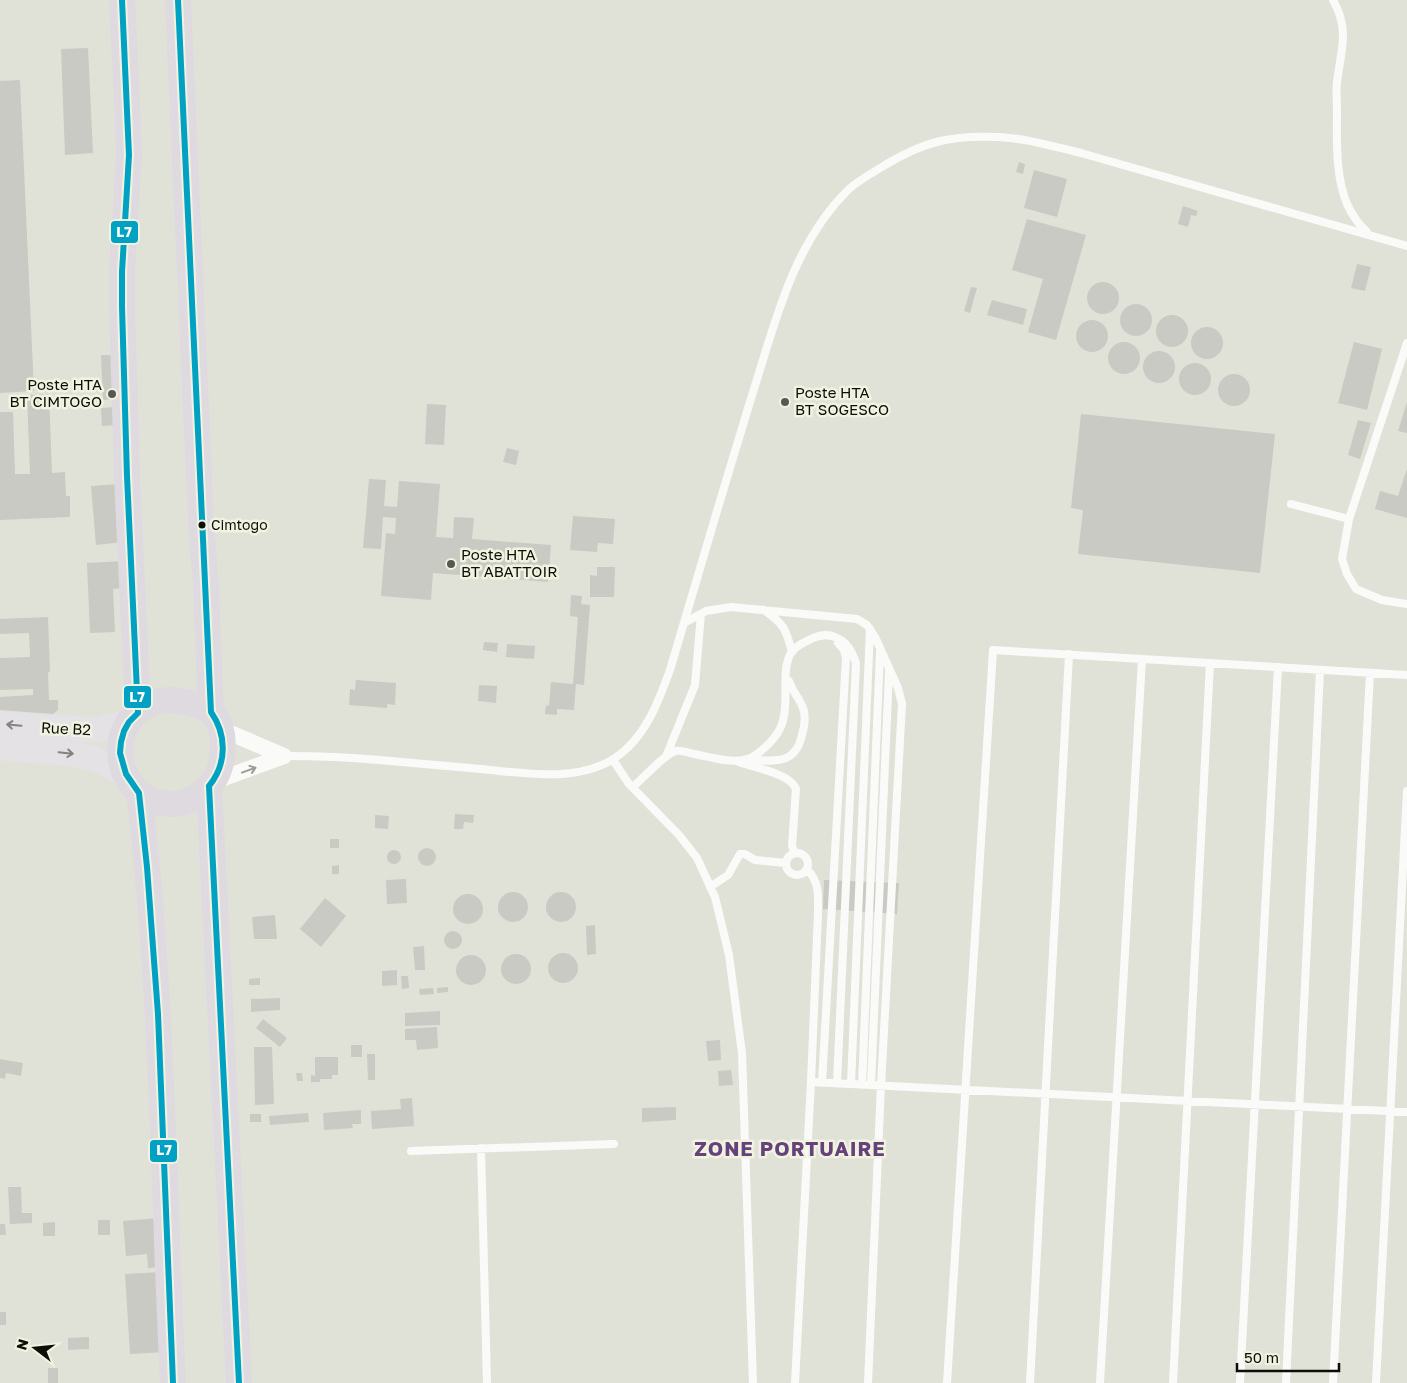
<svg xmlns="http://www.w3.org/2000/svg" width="1407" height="1383" font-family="'Golos Text',sans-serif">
	<rect width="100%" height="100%" fill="#e0e2d8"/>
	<path fill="#c9cac3" d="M88 48 93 153 65 155 61 49Z
		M20 80 34 391 0 393V81Z
		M1019 162 1025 164 1023 174 1016 172Z
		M1034 170 1067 179 1057 217 1024 208Z
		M1183 206 1198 211 1196 216 1191 215 1188 227 1178 224Z
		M1027 219 1086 235 1056 340 1028 332 1043 279 1012 270Z
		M1357 264 1371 267 1365 291 1351 288Z
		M1087 298a16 16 0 1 1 32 0a16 16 0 1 1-32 0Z
		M971 287 977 288 970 313 964 311Z
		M992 300 1027 309 1023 325 987 315Z
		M1120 320a16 16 0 1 1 32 0a16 16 0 1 1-32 0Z
		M1156 331a16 16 0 1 1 32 0a16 16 0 1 1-32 0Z
		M1076 336a16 16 0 1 1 32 0a16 16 0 1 1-32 0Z
		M1191 343a16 16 0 1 1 32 0a16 16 0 1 1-32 0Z
		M1108 358a16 16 0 1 1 32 0a16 16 0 1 1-32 0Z
		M1354 342 1382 349 1367 410 1338 403Z
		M1143 367a16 16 0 1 1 32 0a16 16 0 1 1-32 0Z
		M101 355H113L115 399 103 400Z
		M1179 379a16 16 0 1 1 32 0a16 16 0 1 1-32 0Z
		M1218 390a16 16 0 1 1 32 0a16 16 0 1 1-32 0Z
		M49 394 52 473 65 472 66 496H70V517L0 520V412H13L15 474H30L27 395Z
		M1407 402V433L1398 431Z
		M427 404 446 405 444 445 425 444Z
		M116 407 117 425 102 426 101 408Z
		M1081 414 1275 434 1260 573 1078 554 1083 510 1071 508Z
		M1358 420 1371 423 1360 459 1348 455Z
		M507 448 519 451 516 465 503 462Z
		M1407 469V518L1375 509 1380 491 1398 496Z
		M369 479 386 480 384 506 397 507 399 481 440 484 436 537 453 538 454 517 474 518 472 539 551 545 548 582 433 573 431 600 381 596 386 533 395 534 396 518 383 517 381 549 363 548Z
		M118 484 123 542 96 545 91 486Z
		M573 516 615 519 613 544 598 543 597 552 570 550Z
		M123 561 124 588 113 589 115 632 90 633 87 563Z
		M597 567H615L614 597H590V575L597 576Z
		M571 595 582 596 581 604 590 605 584 685 576 684 574 710 557 709V715L545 714 546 705 549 706 551 682 573 684 578 617 570 616Z
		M48 617 50 672H48L49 700H58V710L53 714 0 710V697L33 695V689L0 690V658L30 657 29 633 0 634V619Z
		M484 642 498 643 497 652 483 650Z
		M507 644 535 646 534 659 506 657Z
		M356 680 396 683 395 705 387 704V708L349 705 350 689 355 690Z
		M479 685 497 686 496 703 478 701Z
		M455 814 474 815 473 823 464 822 463 829H454Z
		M375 815 389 816 388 829 375 828Z
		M330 839H339V848H330Z
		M418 857a9 9 0 1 1 18 0a9 9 0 1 1-18 0Z
		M387 857a7 7 0 1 1 14 0a7 7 0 1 1-14 0Z
		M339 865V874H332V866Z
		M406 879 407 903 387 904 386 880Z
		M824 880 899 883 897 914 823 909Z
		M498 907a15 15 0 1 1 30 0a15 15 0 1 1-30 0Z
		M546 907a15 15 0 1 1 30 0a15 15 0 1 1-30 0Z
		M453 909a15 15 0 1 1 30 0a15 15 0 1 1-30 0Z
		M325 898 346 916 321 947 300 929Z
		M275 915 277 939H254L252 917Z
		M595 925 596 954 587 955 586 926Z
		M444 940a9 9 0 1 1 18 0a9 9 0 1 1-18 0Z
		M424 946 425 970H415L413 947Z
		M548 968a15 15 0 1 1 30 0a15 15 0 1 1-30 0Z
		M501 969a15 15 0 1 1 30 0a15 15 0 1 1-30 0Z
		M456 970a15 15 0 1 1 30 0a15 15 0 1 1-30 0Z
		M397 970V985L382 986V971Z
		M401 976H408L409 988 402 989Z
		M260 978V985H249V979Z
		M448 987V992L437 993V988Z
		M433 988 434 994 420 995 419 989Z
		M280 998V1010L251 1012V999Z
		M440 1011V1025L405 1026V1013Z
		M263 1019 287 1038 280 1047 256 1028Z
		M437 1027 438 1048 417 1050 416 1040H405V1029Z
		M720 1040 721 1060 708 1061 706 1041Z
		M351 1045H362V1057H351Z
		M254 1047H272L274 1104 255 1105Z
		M367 1054H375V1080H368Z
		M315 1057H338V1075H332V1079H320V1082H311V1075L315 1076Z
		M0 1059 23 1063 21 1076 6 1073 5 1079 0 1078Z
		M731 1070 733 1085 719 1086 718 1071Z
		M296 1073H302L303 1081H297Z
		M412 1098 414 1126 372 1129 371 1111 401 1109 400 1099Z
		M676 1107V1120L642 1122V1108Z
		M361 1110V1124H352L353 1128 324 1130 323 1113Z
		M308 1113 309 1122 270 1125 269 1116Z
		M250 1114H261V1122H250Z
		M8 1187H21L22 1213H32V1223L10 1224Z
		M159 1218 162 1267 148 1268 147 1254 126 1256 123 1221Z
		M98 1220H110V1235H98Z
		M55 1222V1236H43V1223Z
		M0 1224H5L6 1235H0Z
		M161 1272 166 1352 130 1354 125 1274Z
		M0 1312H6V1325H0Z
		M89 1337V1349L68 1350V1338Z
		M48 1368H58V1383H48Z"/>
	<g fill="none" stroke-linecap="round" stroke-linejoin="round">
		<path stroke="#fafbf9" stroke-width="8" d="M1333 0C1350 30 1341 50 1337 82 1336 91 1337 100 1337 109 1337 140 1335 175 1347 204 1352 215 1358 224 1367 232
			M1407 343 1349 519 1342 559 1347 574 1356 589 1382 600 1407 604
			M1291 504 1349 519
			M764 610C784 624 786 629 792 652
			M684 623 706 611 731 607 857 619 867 625 875 637 898 688 902 704 881 1085 868 1383
			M667 754 695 685 701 614
			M284 756C316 756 347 757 379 760 413 763 447 766 481 769 523 773 577 783 615 758 645 738 658 703 670 670 696 582 722 493 749 405 773 331 790 248 847 191 858 180 873 173 885 165 925 141 952 135 998 137 1026 138 1054 147 1081 153L1407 246
			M613 760 629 784 679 835 697 858 715 897 729 955 742 1053 753 1383
			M746 760C772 760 795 767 802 735 804 728 806 716 803 708 800 699 792 691 789 681
			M739 762C754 768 790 773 796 789L792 846 795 853
			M633 787C641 780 667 752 676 751 681 750 689 753 694 754 710 757 732 764 747 759 757 756 768 745 774 738 795 714 778 674 791 653 796 645 805 642 813 638 820 635 828 634 835 637 847 641 852 652 856 663L837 1083
			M786 864a11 11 0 1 1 22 0a11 11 0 1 1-22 0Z
			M710 887 728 875 740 854H745L755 860 786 863
			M811 1082 1407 1112
			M822 1083 846 658 844 650 838 643
			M851 1084 870 629
			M862 1084 880 652
			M871 1085 889 672
			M481 1148 487 1383
			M411 1151 614 1144
			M795 1383 811 1082 818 914C818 895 820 883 807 869
			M947 1383 993 650 1407 675
			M1030 1383 1069 654
			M1100 1383 1142 659
			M1173 1383 1210 663
			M1240 1383 1278 667
			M1286 1383 1320 670
			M1333 1383 1370 673
			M1376 1383 1407 791"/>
		<path stroke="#fafbf9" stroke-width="16" d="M221 729 284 756
			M213 782 284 756"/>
		<path stroke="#e5e2e6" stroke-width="25" d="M0 724 99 730 131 721
			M0 748 75 754 95 759 124 773"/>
		<path stroke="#dedae0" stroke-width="26" d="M122 0 128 122 129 155 122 272V307L127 476 138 713
			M178 0 201 523 206 587 211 712
			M176 700C187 703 204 705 212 713 228 727 225 769 211 784 200 796 185 805 168 804 108 797 103 713 161 701 166 700 172 700 176 700Z
			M209 786 239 1383
			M139 793C163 989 163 1187 173 1383"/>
		<g stroke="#f1f3e1" stroke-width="10">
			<path id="bus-1" d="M122 0 129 155 122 272V307L127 476 138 713 129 722 124 731 121 742 120 753 126 774 139 793 147 867 158 1014 173 1383
				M178 0 211 712C227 735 227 764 209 786
				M209 786 239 1383"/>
		</g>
		<use href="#bus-1" stroke="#01a1c4" stroke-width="6"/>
	</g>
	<defs><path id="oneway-shaft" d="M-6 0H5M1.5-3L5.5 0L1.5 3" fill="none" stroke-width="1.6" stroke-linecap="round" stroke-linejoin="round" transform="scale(1.25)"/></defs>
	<g stroke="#848382">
		<use href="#oneway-shaft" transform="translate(14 725) rotate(-175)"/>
		<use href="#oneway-shaft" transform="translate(66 753) rotate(6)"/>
	</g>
	<use stroke="#9c9c99" href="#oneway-shaft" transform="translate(249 770) rotate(-20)"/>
	<g fill="#585851" stroke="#f1f3e1" stroke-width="2">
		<circle cx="112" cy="394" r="5"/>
		<circle cx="785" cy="402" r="5"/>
		<circle cx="451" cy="564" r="5"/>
	</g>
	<circle fill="#0e0e08" stroke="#f1f3e1" stroke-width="2" cx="202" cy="525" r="4.5"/>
	<g text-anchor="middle" stroke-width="5" stroke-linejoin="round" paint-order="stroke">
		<g font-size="14" fill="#0e0e08" stroke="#f1f3e1" text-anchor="start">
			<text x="211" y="530">Cimtogo</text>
		</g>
		<g font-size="15" fill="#0e0e08" stroke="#f1f3e1" text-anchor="start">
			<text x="102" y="390" text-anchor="end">Poste HTA<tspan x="102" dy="17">BT CIMTOGO</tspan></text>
			<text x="795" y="398">Poste HTA<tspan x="795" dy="17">BT SOGESCO</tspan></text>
			<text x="461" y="560">Poste HTA<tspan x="461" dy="17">BT ABATTOIR</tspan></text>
		</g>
		<g font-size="15" fill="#0e0e08" stroke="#f1f3e1">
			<text transform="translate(66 729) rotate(3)" y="5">Rue B2</text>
		</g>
		<g font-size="20" font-weight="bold" letter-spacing="1" fill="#66427b" stroke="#f1f3e1">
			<text x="790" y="1156">ZONE PORTUAIRE</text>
		</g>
	</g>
	<g stroke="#f1f3e1" stroke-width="2">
		<rect x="110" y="220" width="29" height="24" rx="5" fill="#01a1c4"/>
		<rect x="123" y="685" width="29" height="24" rx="5" fill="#01a1c4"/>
		<rect x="149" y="1139" width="29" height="24" rx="5" fill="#01a1c4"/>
	</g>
	<g font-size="14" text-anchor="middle" font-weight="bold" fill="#fff">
		<text x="124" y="237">L7</text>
		<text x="137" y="702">L7</text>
		<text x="164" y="1155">L7</text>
	</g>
	<g transform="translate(35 1348) rotate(286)" stroke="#f1f3e1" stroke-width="4" paint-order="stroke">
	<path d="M0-4L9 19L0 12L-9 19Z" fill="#0e0e08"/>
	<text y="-8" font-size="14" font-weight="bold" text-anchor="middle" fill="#0e0e08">N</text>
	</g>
	<path d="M1237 1363v8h102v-8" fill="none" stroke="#0e0e08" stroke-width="2.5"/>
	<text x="1244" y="1363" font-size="15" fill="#0e0e08" stroke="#f1f3e1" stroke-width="4" paint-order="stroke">50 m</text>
</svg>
